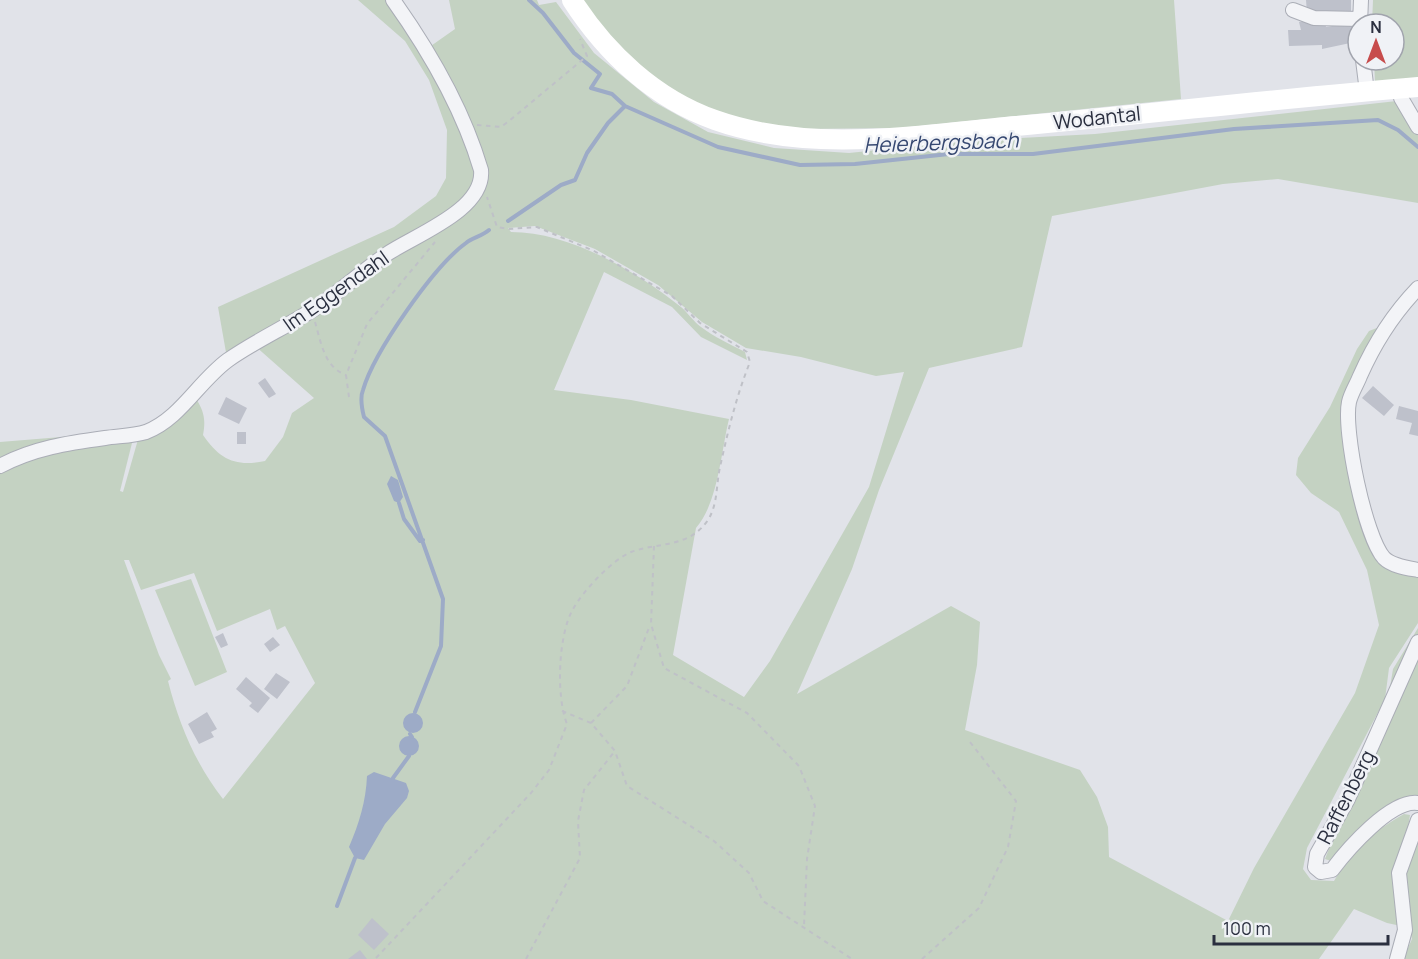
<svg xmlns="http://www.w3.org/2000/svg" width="1418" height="959" font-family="Manrope,sans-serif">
	<rect width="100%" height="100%" fill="#e1e3e9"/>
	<path fill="#c4d2c2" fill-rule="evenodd" d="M358 0H389L432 64 484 179 428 48 455 29 449 0H537L539 5 556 2 594 53 654 102 708 132 774 148 849 153 965 141 1095 134 1397 101 1418 133V203L1278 179 1223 184 1052 216 1022 347 929 368 879 490 852 569 797 694 951 606 980 622 977 665 965 730 1080 770 1097 797 1108 827 1109 857 1228 921 1254 868 1355 693 1379 625 1367 570 1339 512 1311 493 1296 475 1298 458 1330 407 1357 349 1369 331 1382 326 1365 357 1345 436 1380 560 1418 573V623L1389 668 1385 699 1307 848 1303 869 1311 880 1334 881C1354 848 1371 833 1404 814L1410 815 1400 880 1406 927 1387 923 1354 909 1319 959H0V442L135 431 120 491 123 492 139 436 195 397C204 411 206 419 203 435 220 460 236 467 265 461L283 437 292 413 314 398 253 344 227 358 218 307 394 227 436 196 446 178 447 130 429 80 405 41ZM535 226 595 249 658 285 702 322 746 348 801 357 876 376 904 372 869 487 770 661 744 697 673 655 696 528C718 503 721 452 729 419L631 400 554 390 604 272 672 307 701 337 747 360 745 352C730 344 714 337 701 327 693 321 688 313 681 307 636 271 570 232 511 232L508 228ZM124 560H129L141 590 194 573 217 631 270 609 277 630 285 626 315 683 223 799C195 763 179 724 168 681L171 679 159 655Z
		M577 0H1174L1181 99 900 128 799 129 751 122 717 113 684 99 625 58Z
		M1373 0H1418V79L1375 82 1374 60H1394V24H1372Z
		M191 579 227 672 195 686 155 590Z
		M1418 628V795L1381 811 1331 861 1325 859 1388 699 1393 669Z
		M1418 842V959H1403L1412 939 1404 880Z"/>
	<path fill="#9dabc7" d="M391 476 398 480 403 497 399 503 394 501 387 484Z
		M403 723a10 10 0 1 1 20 0a10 10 0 1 1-20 0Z
		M399 746a10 10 0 1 1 20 0a10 10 0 1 1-20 0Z
		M374 772 406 783 409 791 407 798 385 824 364 860 355 858 349 847C359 824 366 801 367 776Z"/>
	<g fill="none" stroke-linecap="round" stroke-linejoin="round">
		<path stroke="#9dabc7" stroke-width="4" d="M529 0 543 13 574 53 600 74 591 88 612 94 625 106 718 147 800 165 855 164 949 154H1033L1234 129 1378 120 1398 130 1418 147
			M508 221 561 185 575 180 587 153 608 123 625 106
			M399 503 404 519 420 541 423 540
			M415 712 441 646 443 599 385 436 364 417C362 409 360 397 363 390 374 352 434 266 466 243 472 238 482 236 489 230
			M410 734 412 737
			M393 778 409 756
			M337 906 355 858"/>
	</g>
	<path fill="#bec1cb" d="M1306 0H1351V14L1307 13Z
		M1324 18 1326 27 1351 23 1355 42 1322 49V45L1289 46 1288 30H1301L1299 22Z
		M265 378 276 394 269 398 258 383Z
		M1373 386 1394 405 1384 416 1362 398Z
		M226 397 247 408 239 424 218 414Z
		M1399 406 1418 411V436L1409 434 1412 423 1396 419Z
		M237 432H246V444H237Z
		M223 633 228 645 221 648 215 637Z
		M273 637 280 645 270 652 264 644Z
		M276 673 290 682 277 699 264 689Z
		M246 677 270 698 258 713 249 706 252 703 236 689Z
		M207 712 217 729 211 732 214 737 199 744 188 724Z
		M372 918 389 934 374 950 358 935Z
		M360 950 367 959H348Z"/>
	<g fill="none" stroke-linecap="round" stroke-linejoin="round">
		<g stroke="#aaadb6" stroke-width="16">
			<path id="street" d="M1293 10 1314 18 1360 19
				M1360 24 1361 0
				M1363 60 1367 92
				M1399 88 1401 98 1418 127
				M1418 288C1392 315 1375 342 1360 376 1357 384 1351 393 1349 402 1343 430 1365 537 1384 558 1392 566 1407 568 1418 570
				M0 466C34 448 68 443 105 438 118 436 133 436 146 432 180 419 199 381 228 360 255 341 286 327 314 309 340 292 362 271 387 254 415 235 485 210 481 170 463 109 430 52 393 0
				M1418 642 1348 799 1317 854 1315 867 1321 872 1332 870C1347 850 1391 799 1418 803
				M1397 959 1405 930 1399 873 1418 820"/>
		</g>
		<path stroke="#bfc1c7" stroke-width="2" stroke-dasharray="4.5 4.5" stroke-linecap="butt" d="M477 125 501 127 509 121 587 56 580 39
			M315 322C321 342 324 367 346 375
			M349 397 346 375 367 324 435 242
			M654 546 651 624 664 668 747 713 799 766 815 806 807 859 804 926
			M562 711 591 723 615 751 627 786 714 841 749 873 763 901 852 959
			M591 723 627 686 650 625
			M376 958 531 793 549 770 567 724C556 697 558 635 573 609 583 591 612 560 631 552 659 542 689 548 708 520 718 504 716 485 720 467 728 431 736 397 750 362L747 352 700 323 672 296 594 251 537 227 508 229 497 227 487 197
			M526 959 580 858 578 821 584 790 615 751
			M922 959 979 908 1008 847 1016 801 970 742"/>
		<use href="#street" stroke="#f3f4f7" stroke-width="14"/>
		<path stroke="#fff" stroke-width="20" d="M572 0C606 53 655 99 715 120 811 154 918 135 1016 126 1150 114 1284 98 1418 87"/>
	</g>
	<g text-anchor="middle" stroke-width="5" stroke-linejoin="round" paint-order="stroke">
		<g font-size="20" fill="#2a2f3f" stroke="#f0f2f6">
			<text transform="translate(1097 118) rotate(-6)" y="7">Wodantal</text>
			<text transform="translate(336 291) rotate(-35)" y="7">Im Eggendahl</text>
			<text transform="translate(1346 797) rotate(-63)" y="7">Raffenberg</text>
		</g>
		<g font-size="21" font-style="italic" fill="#364871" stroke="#f0f2f6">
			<text transform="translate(941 143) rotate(-2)" y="7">Heierbergsbach</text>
		</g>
	</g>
	<g transform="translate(1376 42)"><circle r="28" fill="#f0f2f6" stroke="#a1a4ad" stroke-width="1.5"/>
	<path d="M0-4.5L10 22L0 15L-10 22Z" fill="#c74c4c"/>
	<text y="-9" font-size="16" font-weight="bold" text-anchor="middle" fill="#2a2f3f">N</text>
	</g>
	<path d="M1214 935v9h174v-9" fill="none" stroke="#2a2f3f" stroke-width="3"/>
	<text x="1223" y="935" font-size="18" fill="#2a2f3f" stroke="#f0f2f6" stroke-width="4.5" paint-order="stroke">100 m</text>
</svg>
